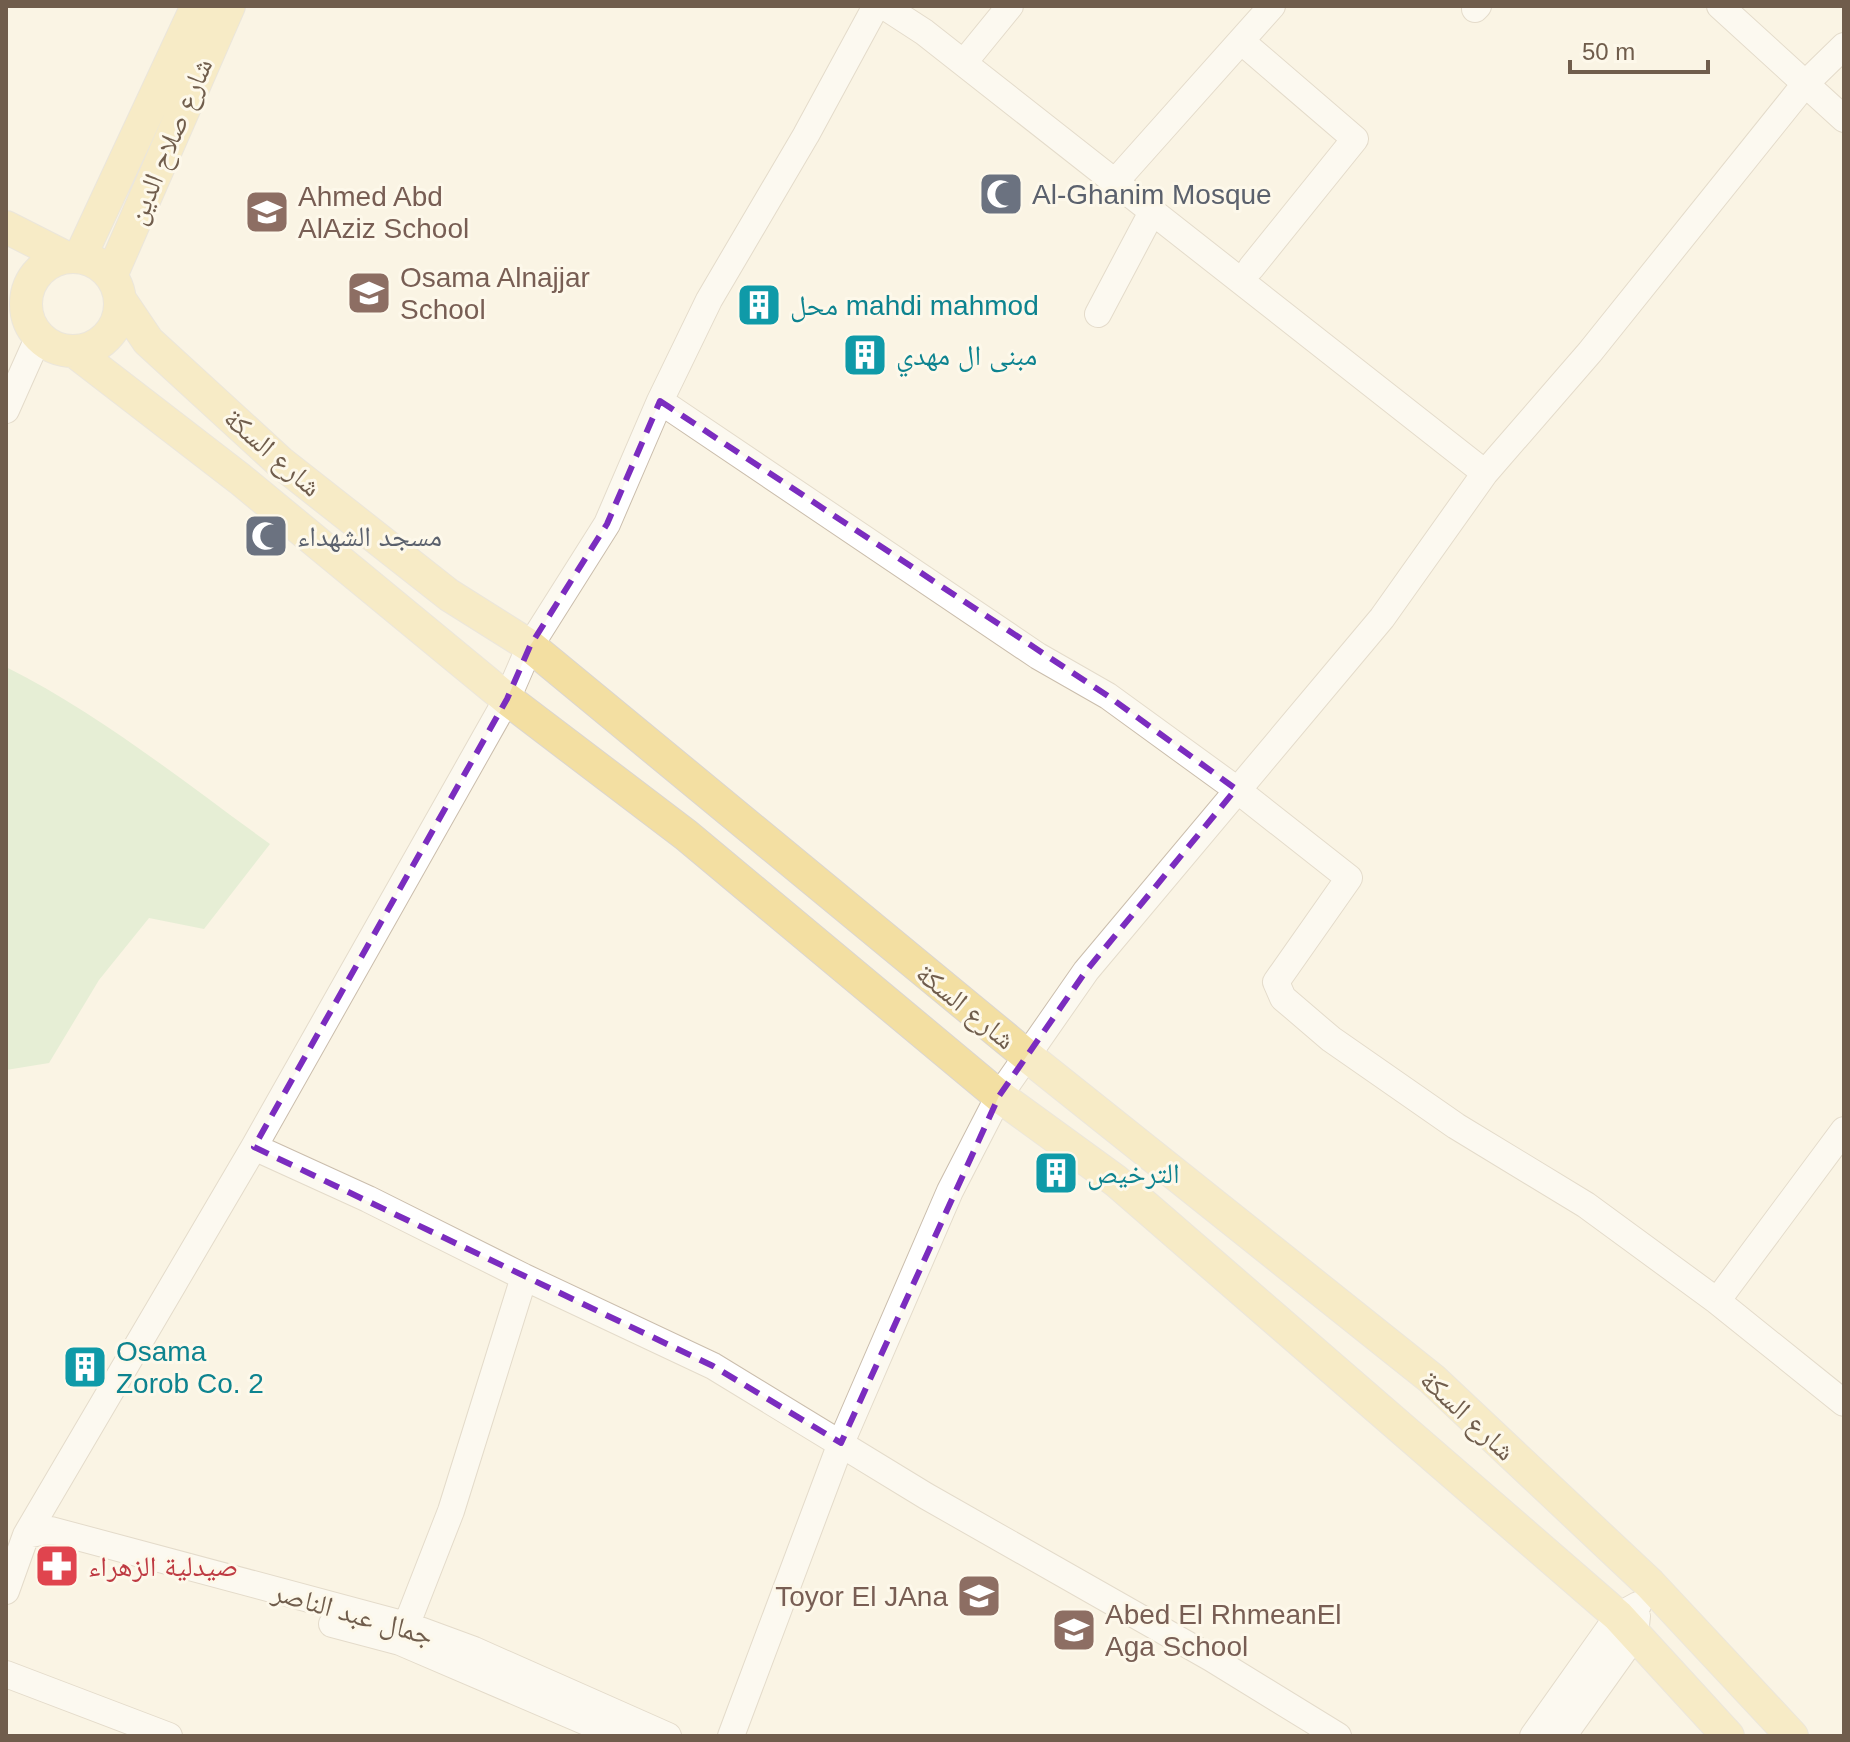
<svg xmlns="http://www.w3.org/2000/svg" width="1850" height="1742" font-family="Arial,'Noto Naskh Arabic',sans-serif">
	<rect width="100%" height="100%" fill="#faf4e4"/>
	<path fill="#cee6c4" d="M6 667C100 714 184 782 270 844L204 929 149 918 99 980 49 1063 6 1070Z"/>
	<g fill="none" stroke-linecap="round" stroke-linejoin="round">
		<g stroke="#cabdac" stroke-width="28">
			<path id="minor" d="M884 6 924 32 1485 473
				M1720 6 1844 119
				M1475 9 1478 6
				M1241 41 1355 139 1251 268
				M970 55 1010 6
				M1123 173 1272 6
				M1098 314 1152 212
				M660 401 1038 656 1108 696 1236 789 1349 878 1276 982 1283 998 1331 1039 1456 1126 1586 1205 1717 1301 1844 1403
				M6 410 39 336
				M254 1147 368 1199 524 1277 713 1366 926 1496 1211 1658 1338 1736
				M1717 1301 1844 1130
				M26 1535 51 1530 406 1625 474 1650 668 1736
				M6 1591 26 1535 254 1147 507 699 530 646 607 524 660 401 709 300 806 135 876 6
				M332 1624 400 1642 619 1736
				M401 1639 451 1511 524 1277
				M6 1674 169 1736
				M731 1736 841 1443 950 1191 999 1096 1086 971 1382 618 1485 473 1590 352 1805 84 1844 46
				M1533 1736 1618 1616 1638 1605
				M1563 1736 1635 1635 1637 1616"/>
		</g>
		<g stroke="#dad5d0" stroke-width="34">
			<path id="major" d="M6 227 65 257
				M80 257 197 6
				M26 304a47 47 0 1 1 94 0a47 47 0 1 1-94 0Z
				M111 276 229 6
				M121 301 148 341 280 462 449 595 530 646 1026 1055 1432 1379 1650 1584 1792 1736
				M74 351 240 479 507 699 686 835 999 1096 1116 1181 1618 1616 1728 1736"/>
		</g>
		<use href="#minor" stroke="#fff" stroke-width="26"/>
		<use href="#major" stroke="#f3dfa2" stroke-width="32"/>
	</g>
	<path d="M0 0H1850V1742H0ZM660 401 1108 696 1236 789 1086 971 999 1096 841 1443 713 1366 254 1147 507 699 530 646 607 524Z" fill="#faf4e4" fill-opacity=".55" fill-rule="evenodd"/>
	<path fill="none" stroke="#7b2cbf" stroke-width="6" stroke-dasharray="16 10" stroke-linejoin="round" d="M660 401 1108 696 1236 789 1086 971 999 1096 841 1443 713 1366 254 1147 507 699 530 646 607 524Z"/>
	<defs>
		<g id="mosque-square" transform="scale(2.3)"><rect x="-9" y="-9" width="18" height="18" rx="4" fill="#6b7280" stroke="#fdf8ea"/><path d="M3.5-4.9A6 6 0 1 0 3.5 4.9A5 5 0 1 1 3.5-4.9Z" fill="#fff"/></g>
		<g id="school-square" transform="scale(2.3)"><rect x="-9" y="-9" width="18" height="18" rx="4" fill="#8d6e63" stroke="#fdf8ea"/><path d="M0-5L7-2L0 1L-7-2ZM-4 1L0 2.5L4 1V4Q0 6-4 4Z" fill="#fff"/></g>
		<g id="building-square" transform="scale(2.3)"><rect x="-9" y="-9" width="18" height="18" rx="4" fill="#0f9aa8" stroke="#fdf8ea"/><path d="M-4-6H4V6H1V3H-1V6H-4ZM-2.5-4.3h1.7v1.8h-1.7ZM.8-4.3h1.7v1.8H.8ZM-2.5-1h1.7V.8h-1.7ZM.8-1h1.7V.8H.8Z" fill="#fff"/></g>
		<g id="pharmacy-square" transform="scale(2.3)"><rect x="-9" y="-9" width="18" height="18" rx="4" fill="#e0444e" stroke="#fdf8ea"/><path d="M-2-6h4v4h4v4h-4v4h-4v-4h-4v-4h4Z" fill="#fff"/></g>
	</defs>
	<g fill-rule="evenodd">
		<use href="#mosque-square" x="1001" y="194"/>
		<use href="#school-square" x="267" y="212"/>
		<use href="#school-square" x="369" y="293"/>
		<use href="#building-square" x="759" y="305"/>
		<use href="#building-square" x="865" y="355"/>
		<use href="#mosque-square" x="266" y="536"/>
		<use href="#building-square" x="1056" y="1173"/>
		<use href="#building-square" x="85" y="1367"/>
		<use href="#pharmacy-square" x="57" y="1566"/>
		<use href="#school-square" x="979" y="1596"/>
		<use href="#school-square" x="1074" y="1630"/>
	</g>
	<g text-anchor="middle" stroke-width="6" stroke-linejoin="round" paint-order="stroke">
		<g font-size="28" fill="#705d4c" stroke="#fdf8ea">
			<text transform="translate(169 141) rotate(-67)" y="10">شارع صلاح الدين</text>
			<text transform="translate(273 452) rotate(41)" y="10">شارع السكة</text>
			<text transform="translate(966 1006) rotate(39)" y="10">شارع السكة</text>
			<text transform="translate(1468 1415) rotate(43)" y="10">شارع السكة</text>
			<text transform="translate(353 1613) rotate(16)" y="10">جمال عبد الناصر</text>
		</g>
		<g font-size="28" fill="#5b616d" stroke="#fdf8ea" text-anchor="start">
			<text x="1032" y="204">Al-Ghanim Mosque</text>
			<text x="297" y="546">مسجد الشهداء</text>
		</g>
		<g font-size="28" fill="#785e54" stroke="#fdf8ea" text-anchor="start">
			<text x="298" y="206">Ahmed Abd<tspan x="298" dy="32">AlAziz School</tspan></text>
			<text x="400" y="287">Osama Alnajjar<tspan x="400" dy="32">School</tspan></text>
			<text x="948" y="1606" text-anchor="end">Toyor El JAna</text>
			<text x="1105" y="1624">Abed El RhmeanEl<tspan x="1105" dy="32">Aga School</tspan></text>
		</g>
		<g font-size="28" fill="#0d838f" stroke="#fdf8ea" text-anchor="start">
			<text x="790" y="315">محل mahdi mahmod</text>
			<text x="896" y="365">مبنى ال مهدي</text>
			<text x="1087" y="1183">الترخيص</text>
			<text x="116" y="1361">Osama<tspan x="116" dy="32">Zorob Co. 2</tspan></text>
		</g>
		<g font-size="28" fill="#be3a42" stroke="#fdf8ea" text-anchor="start">
			<text x="88" y="1576">صيدلية الزهراء</text>
		</g>
	</g>
	<rect width="1850" height="1742" fill="none" stroke="#705d4c" stroke-width="16"/>
	<path d="M1570 60v12h138v-12" fill="none" stroke="#705d4c" stroke-width="4"/>
	<text x="1582" y="60" font-size="24" fill="#705d4c" stroke="#fdf8ea" stroke-width="6" paint-order="stroke">50 m</text>
</svg>
